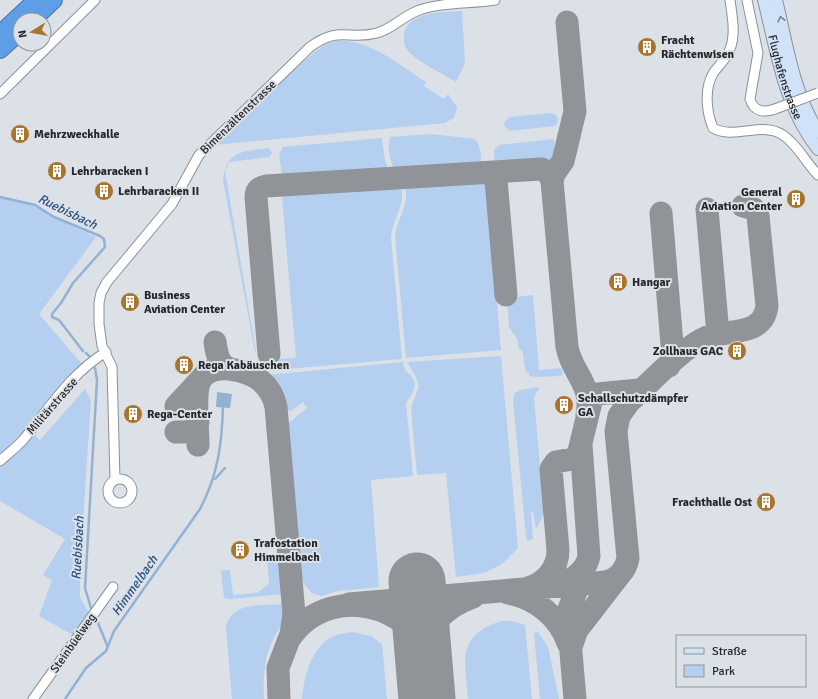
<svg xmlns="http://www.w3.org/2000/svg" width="818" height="699" font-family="Signika,sans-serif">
	<rect width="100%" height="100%" fill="#dce1e7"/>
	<path fill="#b4cfef" d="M462 11 465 63 456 82C442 73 423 65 411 54 405 49 403 42 404 35 407 11 445 12 462 11Z
		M336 41C367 37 401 66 426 82L424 86 444 99 448 94 457 107 454 118 445 123 214 145 304 61 324 45Z
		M551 113 556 115 558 119 557 124 554 126 509 131 504 125 505 121 510 117Z
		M431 134 475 139C480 145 483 158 480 166L472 169 396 173C390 161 387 151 390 137Z
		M382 138 385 161 390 173 289 179 282 175 279 154 283 147Z
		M554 139 556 163 495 168 494 150 499 145Z
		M269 148 272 153 269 157 229 162 225 171 256 352H255L223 180C226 150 245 151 269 148Z
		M478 178 482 180 487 188 501 350 406 358 395 236C397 217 413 201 403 183Z
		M398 183C410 200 392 217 391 238L402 359 263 371 260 368 265 360 296 358 282 198 284 192 291 189Z
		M0 197 36 205 54 218 96 237 39 314 82 364 28 428 40 440 85 389 91 400 80 567V597L89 613 73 635 39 616 52 580 43 575 65 539 0 501Z
		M533 295 539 370 561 368 563 372 561 376 538 377 529 376V372L526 373 522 350 519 349 517 339 509 327 507 298Z
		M501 356 518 548 502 564 484 573 456 577 446 473 417 475 411 407 419 387 416 377 407 362Z
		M403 362 405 370 412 377 415 384 413 392 406 403 413 476 371 480 379 587 338 591 321 596 312 593 304 584 300 572 285 426 307 408 303 402 291 411 284 409C282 395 275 385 267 375Z
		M540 387 534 397 544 514 536 529 533 512H531L533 539 528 541 526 537 513 400 515 393 520 390Z
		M278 558 282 562 283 594 231 599 224 598 221 570H230L233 595 257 593 269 584 267 559Z
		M284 604 286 607C285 625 281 623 274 638 264 657 263 677 264 699H232L226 627C231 601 263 606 284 604Z
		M501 621H512L525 625 532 699H468C465 660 456 636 501 621Z
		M352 632 371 636 382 644 387 699H302C304 677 311 647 333 636 339 634 346 633 352 632Z
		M538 632 548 647 559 699H540L534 633Z"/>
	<path fill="#93b1d3" d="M217 392 232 394 230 408 216 407Z"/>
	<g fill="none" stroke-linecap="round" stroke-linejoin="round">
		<path stroke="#93b1d3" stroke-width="2.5" d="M0 197 35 205 54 217 100 236 104 239 105 247 73 283 61 303 52 314V317L59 320 83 351
			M86 353 91 358
			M215 479 225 468
			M91 608 85 588 97 380 95 368
			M96 618 107 645
			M65 699 86 668 106 651 114 631 200 509C218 475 222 444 223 405"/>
		<path stroke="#909398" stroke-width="23" d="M503 172 498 175 496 180 506 295
			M552 181 554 174 563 161 575 111 567 22
			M707 209 718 334
			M661 213 673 356 669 366
			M215 342C217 356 219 367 234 370
			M269 354 256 197C256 190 260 187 266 186L542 169 549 174 552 181 567 347C572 374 593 384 587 415
			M176 406 201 379
			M176 432C186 432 196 433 198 422
			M198 445C198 431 194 392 200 381 211 360 247 370 261 381 269 388 274 397 276 407L294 614 291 634 278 668 279 699
			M561 584C574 579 586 571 589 556L581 445
			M528 588C545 583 558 569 558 550L551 469 556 462 572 459 578 455 592 398 597 394 639 390 646 387
			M508 593C536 598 559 617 568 643
			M349 604 606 582C618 579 626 570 628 558L616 431 619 416 629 402C649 384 683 347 707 337 729 329 763 337 767 306L758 216 754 209 743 206
			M288 641C310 606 351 597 387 613 400 619 412 628 419 641 423 649 423 658 424 667
			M571 647 577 630 621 573
			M424 658C422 627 446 607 473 597
			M575 699 568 618 569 609 584 572"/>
		<path stroke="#909398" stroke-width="57" d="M417 581 427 699"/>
		<g stroke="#8c9196" stroke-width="11">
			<path id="minor" d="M730 0C732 15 736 34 730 49 727 58 720 64 714 72 704 87 706 111 713 128 734 140 763 121 783 135 798 145 806 163 818 175
				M747 0 758 53 750 99C754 112 764 113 775 109
				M0 94 95 0
				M0 461C7 454 16 448 23 440 48 410 71 373 106 352
				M108 491a12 12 0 1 1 24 0a12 12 0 1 1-24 0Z
				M115 480 112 367 102 346 99 324V303L101 293 107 282 172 204 199 155 310 47C341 25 347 41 377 33 392 29 402 17 417 11 440 2 470 4 495 0
				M33 699 113 587"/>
		</g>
		<g stroke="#8c9196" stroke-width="14">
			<g id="secondary">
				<path id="s1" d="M764 0C777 51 784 106 818 149"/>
				<path d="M776 0C787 45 793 92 818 132"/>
			</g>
		</g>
		<g stroke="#4b74a5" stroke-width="18">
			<path id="motorway" d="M33 20 54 0
				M0 34 36 0
				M0 50 20 32"/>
		</g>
		<use href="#minor" stroke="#fff" stroke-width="9"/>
		<use href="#secondary" stroke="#cfe2f8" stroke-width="12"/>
		<use href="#motorway" stroke="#5f9ee7" stroke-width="16"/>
		<g stroke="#8c9196" stroke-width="11" stroke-linecap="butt">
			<path id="minor-bridge" d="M775 109 818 93"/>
		</g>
		<use href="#minor-bridge" stroke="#fff" stroke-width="9"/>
	</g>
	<defs><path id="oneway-chevron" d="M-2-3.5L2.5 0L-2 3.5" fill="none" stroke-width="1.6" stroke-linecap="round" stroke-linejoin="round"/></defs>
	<use stroke="#7a8491" href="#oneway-chevron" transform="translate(781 19) rotate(-104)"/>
	<defs>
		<g id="building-disc" transform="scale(1)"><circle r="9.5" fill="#a7752b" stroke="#dce1e7"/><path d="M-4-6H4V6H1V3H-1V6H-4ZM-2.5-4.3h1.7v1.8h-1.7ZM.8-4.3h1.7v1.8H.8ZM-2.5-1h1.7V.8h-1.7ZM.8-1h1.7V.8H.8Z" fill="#fff"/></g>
	</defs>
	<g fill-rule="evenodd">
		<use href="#building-disc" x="647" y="47"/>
		<use href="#building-disc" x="20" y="134"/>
		<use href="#building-disc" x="57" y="171"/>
		<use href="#building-disc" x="104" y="191"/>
		<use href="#building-disc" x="796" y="199"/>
		<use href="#building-disc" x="618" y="282"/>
		<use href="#building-disc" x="130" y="302"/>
		<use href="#building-disc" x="737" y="351"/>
		<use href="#building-disc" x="184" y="365"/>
		<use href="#building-disc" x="564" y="405"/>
		<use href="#building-disc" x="133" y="414"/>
		<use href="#building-disc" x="766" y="502"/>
		<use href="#building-disc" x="240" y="550"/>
	</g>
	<g text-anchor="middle" stroke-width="4" stroke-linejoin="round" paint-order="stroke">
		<g font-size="12" font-weight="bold" fill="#26272a" stroke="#dce1e7" text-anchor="start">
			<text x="661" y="44">Fracht<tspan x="661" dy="14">Rächtenwisen</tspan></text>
			<text x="34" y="138">Mehrzweckhalle</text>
			<text x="71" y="175">Lehrbaracken I</text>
			<text x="118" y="195">Lehrbaracken II</text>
			<text x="782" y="196" text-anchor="end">General<tspan x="782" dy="14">Aviation Center</tspan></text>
			<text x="632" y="286">Hangar</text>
			<text x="144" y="299">Business<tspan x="144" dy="14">Aviation Center</tspan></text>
			<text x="723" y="355" text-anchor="end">Zollhaus GAC</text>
			<text x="198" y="369">Rega Kabäuschen</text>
			<text x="578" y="402">Schallschutzdämpfer<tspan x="578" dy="14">GA</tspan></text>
			<text x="147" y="418">Rega-Center</text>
			<text x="752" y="506" text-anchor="end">Frachthalle Ost</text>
			<text x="254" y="547">Trafostation<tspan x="254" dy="14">Himmelbach</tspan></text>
		</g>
		<g font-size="12" fill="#26272a" stroke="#dce1e7">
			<text dy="4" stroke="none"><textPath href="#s1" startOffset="80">Flughafenstrasse</textPath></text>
			<text transform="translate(238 117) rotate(-44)" y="4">Bimenzältenstrasse</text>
			<text transform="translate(52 406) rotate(-49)" y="4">Militärstrasse</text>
			<text transform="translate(73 643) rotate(-55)" y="4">Steinbüelweg</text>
		</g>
		<g font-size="13" font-style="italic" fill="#295280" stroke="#dce1e7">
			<text transform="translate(68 211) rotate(26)" y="5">Ruebisbach</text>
			<text transform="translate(77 548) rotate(-87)" y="5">Ruebisbach</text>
			<text transform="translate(134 585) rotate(-55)" y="5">Himmelbach</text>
		</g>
	</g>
	<rect x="676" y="635" width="130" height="52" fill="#dce1e7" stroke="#93979b"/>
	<rect x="684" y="648" width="20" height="6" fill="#cfe2f8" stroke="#93979b"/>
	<text x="712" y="655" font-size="12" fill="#26272a">Straße</text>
	<rect x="684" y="665" width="20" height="12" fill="#b4cfef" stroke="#93979b"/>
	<text x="712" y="675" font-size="12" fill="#26272a">Park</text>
	<g transform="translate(32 32) rotate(259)"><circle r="19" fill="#dce1e7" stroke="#93979b"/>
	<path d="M0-3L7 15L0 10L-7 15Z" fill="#a7752b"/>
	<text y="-6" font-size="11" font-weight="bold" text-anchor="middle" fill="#26272a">N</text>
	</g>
</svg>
